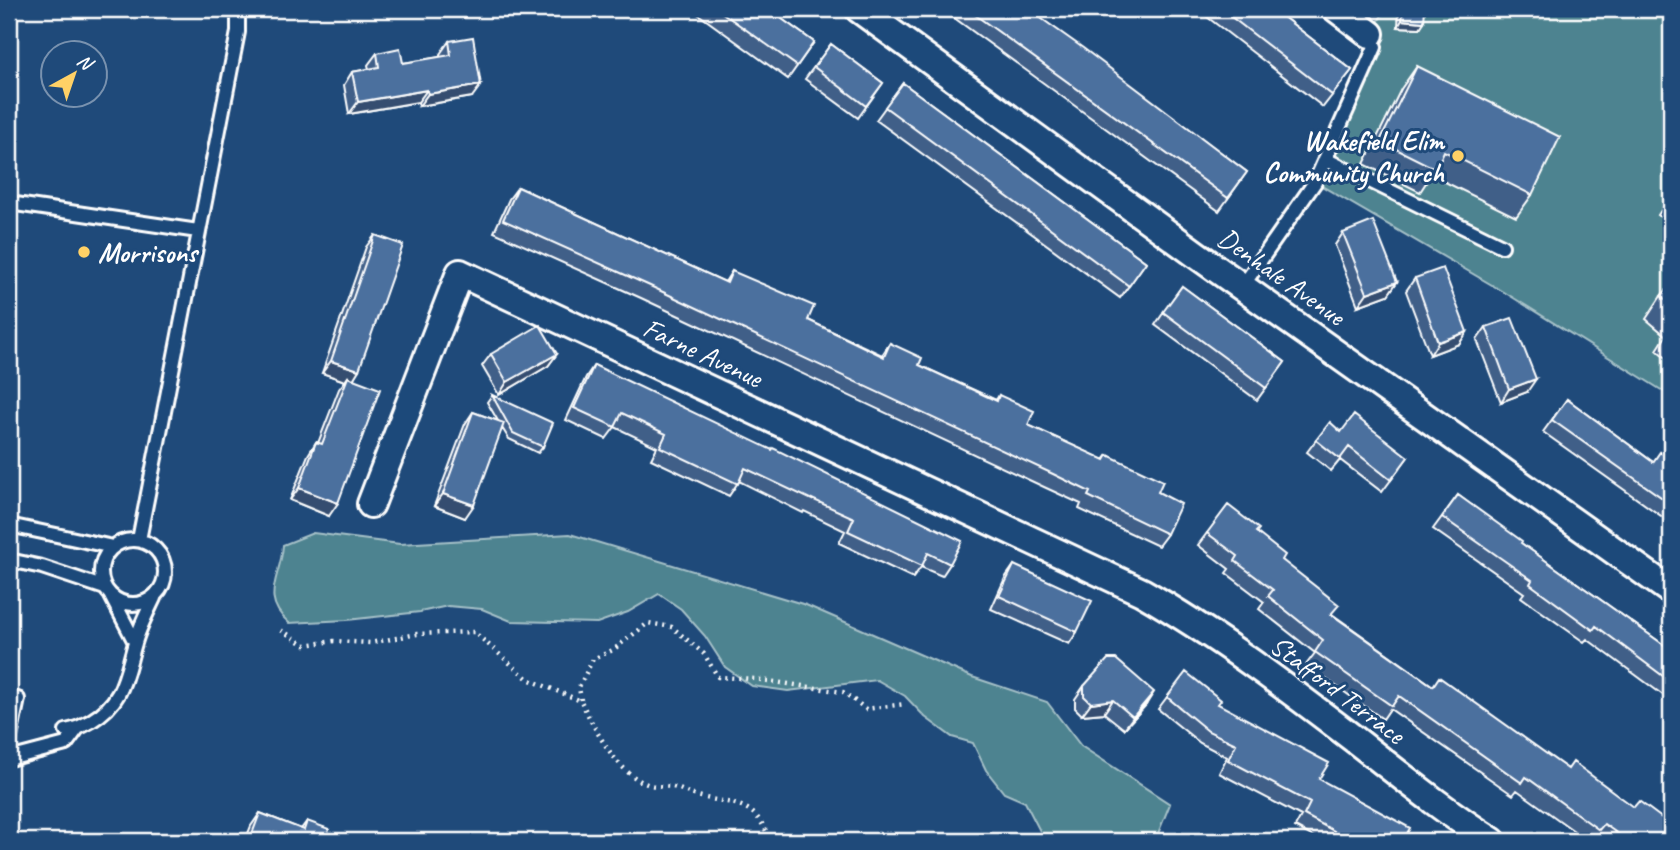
<svg xmlns="http://www.w3.org/2000/svg" width="1680" height="850" font-family="Caveat,sans-serif">
	<rect width="100%" height="100%" fill="#1f4a7a"/>
	<filter id="ink" filterUnits="userSpaceOnUse"><feTurbulence type="fractalNoise" baseFrequency=".0143" numOctaves="2"/><feDisplacementMap in="SourceGraphic" scale="14" xChannelSelector="R" yChannelSelector="G"/><feConvolveMatrix kernelMatrix="1 2 1 2 8 2 1 2 1" color-interpolation-filters="sRGB"/></filter>
	<g filter="url(#ink)">
		<path fill="#4e8390" stroke="#a6c1c8" stroke-width="2" d="M1386 9H1671V396L1504 292 1315 182 1375 47 1370 34Z
			M313 533 400 544 570 534 806 605 972 677 1047 702 1081 746 1170 804 1155 841H1039L1041 833 1025 802 1004 793 986 770 973 743 952 737 925 717 905 696 877 680 788 691 752 686 725 667 705 636 681 609 659 594 628 612 597 623 511 621 482 609 448 606 420 612 347 620 289 623C259 597 281 578 283 545Z"/>
		<g fill="none" stroke-linecap="round" stroke-linejoin="round">
			<g stroke="#fff" stroke-width="18">
				<path id="service" d="M1325 159 1502 246
					M9 203 198 231
					M1242 287 1315 182 1375 47 1370 34
					M9 525 113 547
					M101 572a32 32 0 1 1 64 0a32 32 0 1 1-64 0Z
					M139 540 238 32V9
					M9 560 42 567 105 588
					M111 596 135 642
					M66 731C77 729 82 726 91 721 124 701 125 677 135 643 139 628 147 613 154 598
					M9 742 18 699
					M9 759 66 744 77 729"/>
			</g>
			<g stroke="#fff" stroke-width="32">
				<path id="minor" d="M859 9 1197 255 1671 591
					M1337 9 1370 34
					M371 504 460 273 1142 592C1217 635 1286 687 1354 739 1399 774 1444 811 1492 841"/>
			</g>
			<path stroke="#fff" stroke-width="4.5" stroke-dasharray="2 5" stroke-linecap="butt" d="M281 630 305 645 334 641 370 643 417 634 474 632 528 679 581 701C594 728 617 773 647 784 655 787 665 786 673 787 681 789 687 793 694 795 730 806 754 796 770 841
				M581 700 579 687 593 659 613 650 648 623 672 627 704 654 718 677 755 679 843 692 866 709 905 704"/>
			<use href="#service" stroke="#1f4a7a" stroke-width="12"/>
			<use href="#minor" stroke="#1f4a7a" stroke-width="26"/>
		</g>
		<path fill="#405f88" stroke="#fff" stroke-width="2" d="M691 9H768L814 42 788 79Z
			M942 9H1028L1247 172 1219 211Z
			M1191 9H1273L1352 70 1323 107 1202 13 1200 15Z
			M1399 9H1425L1420 28 1398 27Z
			M449 41 472 97 419 106 418 102 349 114 344 85 352 72 369 69 368 65 377 53 403 63 440 57V54Z
			M831 44 883 83 858 118 805 79Z
			M1417 66 1532 195 1516 217 1431 175 1420 192 1364 164 1401 89Z
			M903 83 1146 262 1120 298 876 120Z
			M518 187 725 282 732 271 808 320 882 355 890 343 919 365 996 400 999 395 1028 425 1104 460 1108 455 1158 492 1167 534 1158 546 1079 509 1081 504 1044 487 641 298 494 232 509 199Z
			M1671 195V226L1658 215Z
			M1343 233 1397 282 1388 295 1358 306 1335 245Z
			M375 235 354 379 329 516 290 500 308 455 316 442 318 443 339 389 345 381 322 373 366 247Z
			M1415 278 1467 332 1459 344 1430 355 1406 291Z
			M1671 285V362L1657 350 1666 336 1646 319 1661 296Z
			M1182 286 1285 362 1257 400 1155 325Z
			M1486 327 1527 392 1501 402 1477 340Z
			M491 354H557L548 366 499 395 482 366Z
			M594 365 950 564 942 576 921 567 913 578 839 543 845 531 804 511 803 513 739 481 729 496 651 459 657 447 615 427 606 439 566 420 586 377Z
			M492 395 543 447 538 453 509 439 502 428 465 518 434 506 465 424 473 412 498 421 487 402Z
			M1567 399 1653 462 1671 461V523L1543 432Z
			M1341 432 1408 457 1382 492 1340 460 1331 471 1307 452 1316 440Z
			M1458 495 1521 543 1671 650V701L1587 639 1584 642 1521 597 1524 593 1433 529Z
			M1207 533H1257L1332 614 1433 686 1568 769 1671 841H1602L1595 836 1591 841H1588L1517 790 1513 795 1390 709 1383 719 1306 665 1315 653 1259 609 1264 602 1226 573 1229 569 1198 545Z
			M1014 565 1077 632 1069 644 991 609 1005 578Z
			M1084 686 1146 705 1124 729 1104 713 1082 715 1075 708V699Z
			M1167 697 1218 704 1403 841H1321L1295 827 1301 816 1219 773 1227 757 1200 743 1158 709Z
			M260 813 301 829 307 821 326 838 333 841H245L251 826Z"/>
		<path fill="#344e6f" stroke="#fff" stroke-width="2" d="M1402 20 1424 22 1420 28 1398 27Z
			M481 85 472 97 419 106 428 94Z
			M427 90 418 102 349 114 358 102Z
			M1397 282 1388 295 1358 306 1367 293Z
			M1467 332 1459 344 1430 355 1438 342Z
			M557 354 548 366 499 395 507 382Z
			M331 361 359 370 351 383 348 377 345 381 322 373Z
			M1536 379 1527 392 1501 402 1509 389Z
			M299 488 338 503 329 516 290 500Z
			M443 494 474 505 465 518 434 506Z
			M1154 692 1146 705 1124 729 1133 717Z
			M1113 700 1104 713 1082 715 1091 703Z
			M252 834 269 841H247Z"/>
		<path fill="#4b6f9e" stroke="#fff" stroke-width="2" d="M717 9H768L814 42 797 66Z
			M967 9H1028L1083 48 1247 172 1228 198Z
			M1221 9H1273L1352 70 1332 95Z
			M1403 9H1425L1424 22 1402 20Z
			M473 37 481 85 428 94 427 90 358 102 352 72 379 67 377 53 400 48 403 63 451 55 449 41Z
			M831 44 883 83 866 106 814 67Z
			M1417 66 1560 137 1532 195 1444 151 1436 169 1380 141Z
			M903 83 1146 262 1129 286 885 107Z
			M518 187 727 283 732 271 814 306 808 320 884 357 890 343 922 358 919 365 997 401 999 395 1034 411 1028 425 1105 460 1108 455 1163 481 1158 492 1181 504 1167 534 1088 496 1090 492 1053 474 650 286 503 220Z
			M1373 221 1397 282 1367 293 1343 233Z
			M375 235 403 245 359 370 331 361Z
			M1443 268 1467 332 1438 342 1415 278Z
			M1671 285V304L1661 296Z
			M1182 286 1285 362 1266 388 1163 312Z
			M1512 318 1536 379 1509 389 1486 327Z
			M540 325 557 354 507 382 491 354Z
			M594 365 772 450 773 448 962 541 950 564 928 553 922 566 848 531 854 518 812 499V500L745 468 738 484 660 447 666 434 622 413 615 427 574 408Z
			M348 377 380 389 338 503 299 488 316 442 322 444Z
			M492 395 553 423 543 447 513 433Z
			M1567 399 1653 462 1660 452 1671 461V504L1552 420Z
			M473 412 504 423 474 505 443 494Z
			M1354 415 1408 457 1391 480 1349 447 1340 459 1316 440 1330 422 1341 432Z
			M1458 495 1522 541 1521 543 1671 650V682L1596 626 1593 630 1530 584 1532 580 1442 517Z
			M1228 505 1259 529 1256 532 1285 555 1282 560 1339 605 1331 614 1433 686 1439 677 1568 769 1573 762 1634 807 1639 801 1671 825V841H1628L1604 824 1599 830 1526 777 1522 783 1399 696 1392 706 1315 652 1323 640 1268 596 1273 590 1235 561 1238 556 1207 533Z
			M1014 565 1092 601 1077 632 999 596Z
			M1108 659H1116L1154 692 1133 717 1113 700 1091 703 1084 696V686Z
			M1186 672 1221 700 1218 704 1329 763 1319 779 1410 828 1403 841H1343L1332 835 1334 831 1304 815 1310 803 1228 760 1236 744 1208 731 1167 697Z
			M260 813 304 830 307 821 329 829 326 838 333 841H269L252 834Z"/>
	</g>
	<g fill="#ffd166" stroke="#1f4a7a" stroke-width="2.5">
		<circle cx="1458" cy="156" r="7"/>
		<circle cx="84" cy="252" r="7"/>
	</g>
	<g text-anchor="middle" stroke-width="6" stroke-linejoin="round" paint-order="stroke">
		<g font-size="28" font-weight="bold" fill="#fff" stroke="#1f4a7a" text-anchor="end">
			<text x="1444" y="150">Wakefield Elim<tspan x="1444" dy="32">Community Church</tspan></text>
			<text x="98" y="262" text-anchor="start">Morrisons</text>
		</g>
		<g font-size="28" fill="#fff" stroke="#1f4a7a">
			<text transform="translate(1282 276) rotate(35)" y="10">Denhale Avenue</text>
			<text transform="translate(703 352) rotate(25)" y="10">Farne Avenue</text>
			<text transform="translate(1338 689) rotate(37)" y="10">Stafford Terrace</text>
		</g>
	</g>
	<rect width="1680" height="850" fill="none" stroke="#1f4a7a" stroke-width="35"/>
	<rect x="18" y="18" width="1645" height="815" fill="none" stroke="#fff" stroke-width="2.5" filter="url(#ink)"/>
	<g transform="translate(74 74) rotate(40)"><circle r="33" fill="#1f4a7a" stroke="#7992af" stroke-width="2"/>
	<path d="M0-5L12 26L0 18L-12 26Z" fill="#ffd166"/>
	<text y="-10" font-size="19" font-weight="bold" text-anchor="middle" fill="#ffffff">N</text>
	</g>
</svg>
